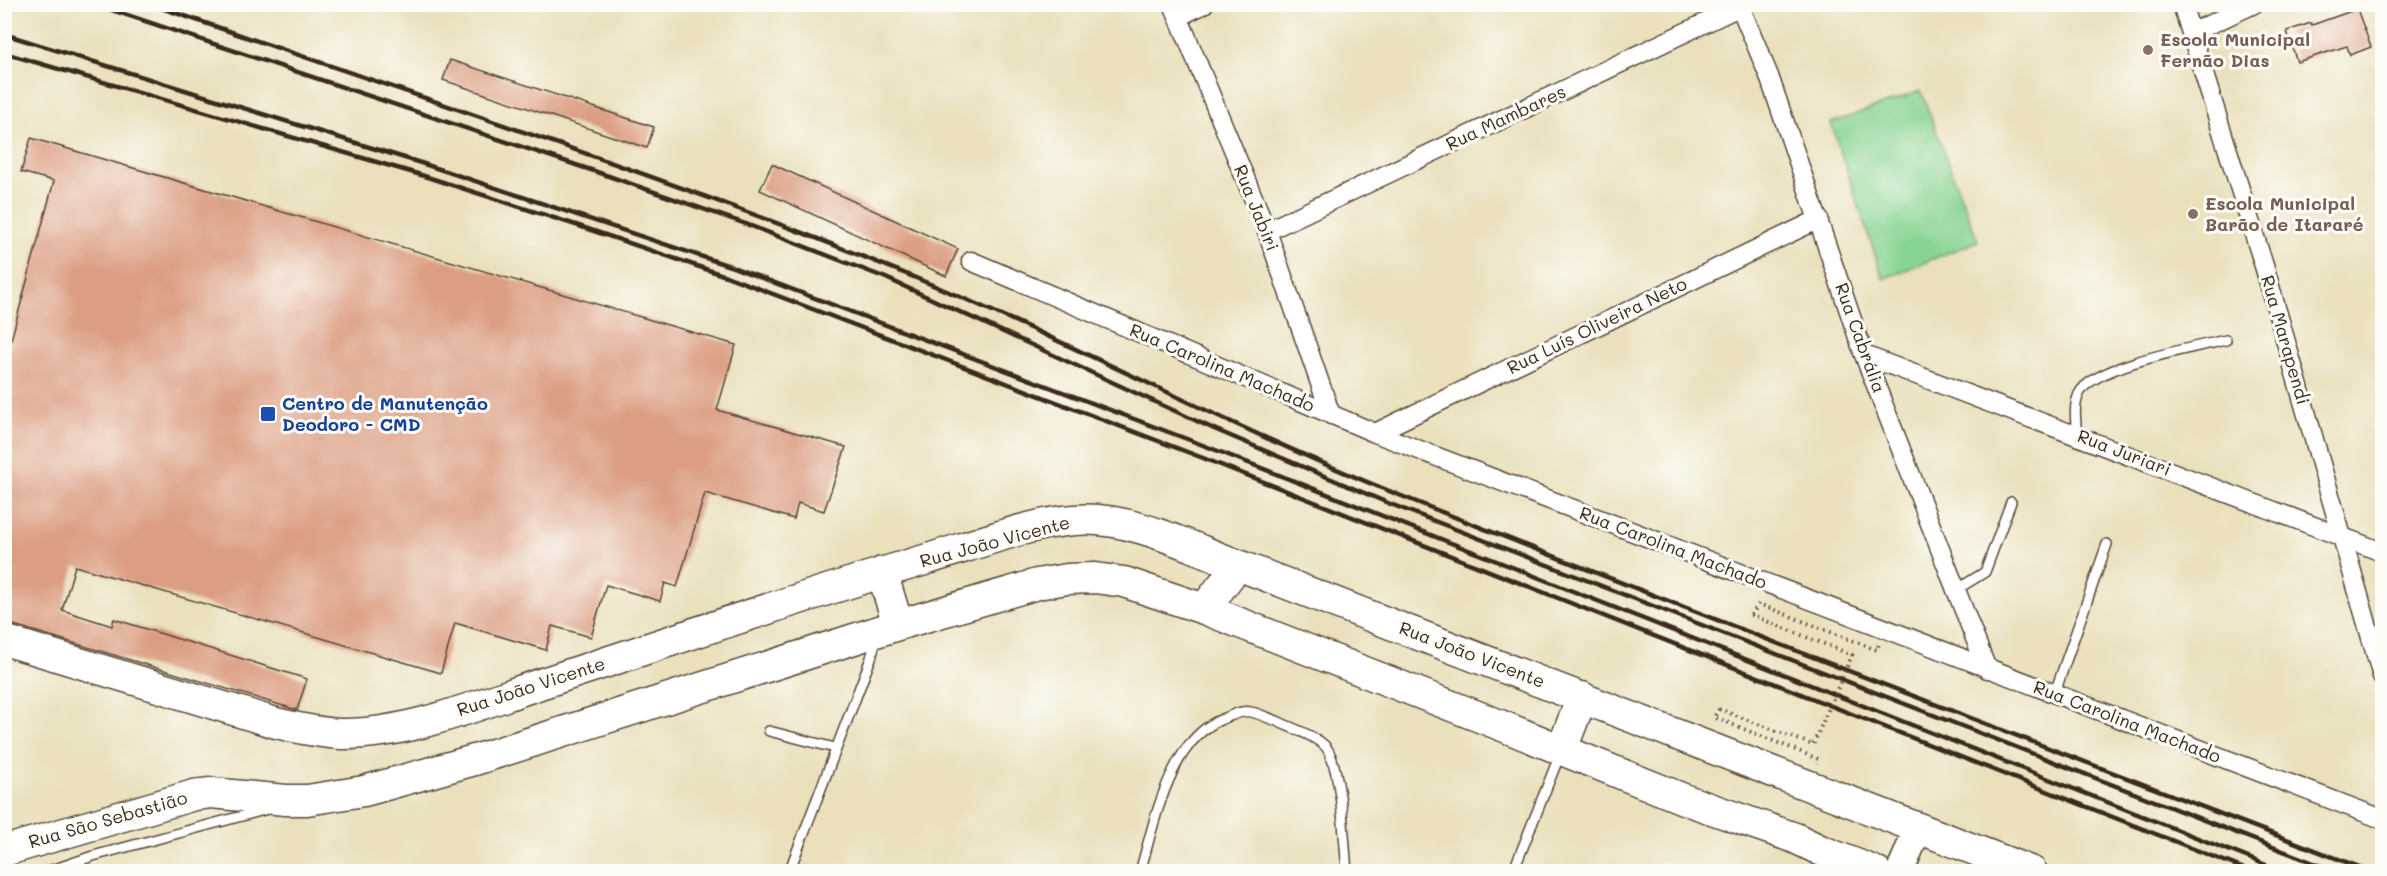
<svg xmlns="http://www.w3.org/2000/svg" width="2387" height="876" font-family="Mali,sans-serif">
	<rect width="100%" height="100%" fill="#fdfcf7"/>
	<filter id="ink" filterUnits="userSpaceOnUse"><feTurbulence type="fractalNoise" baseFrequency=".0167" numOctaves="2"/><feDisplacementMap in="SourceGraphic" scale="12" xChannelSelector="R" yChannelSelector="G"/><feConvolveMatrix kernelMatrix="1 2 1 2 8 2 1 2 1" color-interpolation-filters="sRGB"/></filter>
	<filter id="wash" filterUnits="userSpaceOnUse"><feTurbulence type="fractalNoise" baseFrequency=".008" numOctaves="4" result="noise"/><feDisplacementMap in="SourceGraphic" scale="24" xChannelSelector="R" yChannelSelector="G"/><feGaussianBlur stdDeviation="1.35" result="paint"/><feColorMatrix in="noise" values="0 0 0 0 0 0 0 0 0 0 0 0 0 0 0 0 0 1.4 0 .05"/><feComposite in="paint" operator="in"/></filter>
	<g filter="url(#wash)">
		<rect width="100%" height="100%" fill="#eae0bc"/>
		<path fill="#88d492" stroke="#627f58" stroke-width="1.5" d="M1921 91 1978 241 1883 279 1831 123Z"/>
		<g id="blocks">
			<path fill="#dc9e82" d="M2357 9 2371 47 2350 55 2347 46 2297 62 2287 31 2311 23 2312 25Z
				M450 60 654 127 647 148 443 80Z
				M31 138 736 345 717 410 846 447 824 511 798 503 794 519 705 493 677 587 665 583 660 601 606 585 591 637 552 626 546 650 455 623 441 673 75 566 62 610 112 626 114 619 307 679 297 710 4 622V366L54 181 21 172Z
				M772 164 958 249 946 276 760 190Z"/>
		</g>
	</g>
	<g filter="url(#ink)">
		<use href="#blocks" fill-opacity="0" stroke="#554536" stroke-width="1.5"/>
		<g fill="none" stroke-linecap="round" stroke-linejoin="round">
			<g stroke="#554536" stroke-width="12">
				<path id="service" d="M2077 435C2076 422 2073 407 2079 394 2091 366 2195 347 2226 340
					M1956 590 1985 572 2011 502
					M2054 695 2107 544
					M769 731 835 748
					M46 872 93 856 268 809
					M789 872 871 658 876 639
					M1140 872C1155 821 1170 737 1225 718 1233 715 1242 710 1251 712 1260 714 1268 718 1277 721 1290 728 1321 737 1328 750 1342 776 1344 840 1347 872
					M1513 872 1560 754"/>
			</g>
			<g stroke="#554536" stroke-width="21">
				<path id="minor" d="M1173 4 1267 231 1331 415
					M1739 4 1769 76 1864 355 1987 669
					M2182 4 2265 269 2382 676
					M1178 17 1204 4
					M2191 33 2254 4
					M1267 231 1745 4
					M971 261 1375 433 2382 819
					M1864 355 2382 552
					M1375 433 1819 219"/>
			</g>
			<g stroke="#554536" stroke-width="30">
				<path id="secondary" d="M1900 872 1918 828"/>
			</g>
			<g stroke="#554536" stroke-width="33">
				<path id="primary" d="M882 572 898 625
					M1204 609 1238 565
					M4 640 276 723C297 728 319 733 341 734 410 735 484 702 549 681 675 640 801 596 928 559 971 546 1030 523 1074 520 1129 515 1187 546 1238 565L2032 872
					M1562 749 1582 697
					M4 851 194 795 211 793 286 800H307L364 791 478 759 898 625 1037 584 1067 579 1095 578 1124 582 1204 609 1490 721 1686 800 1795 838 1820 850 1876 872"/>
			</g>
			<path stroke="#554536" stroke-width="4" stroke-dasharray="1.5 4.5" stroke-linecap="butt" d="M1751 615 1759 604 1877 650 1879 643
				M1719 709 1714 717 1818 759 1816 763"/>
			<use href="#service" stroke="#fff" stroke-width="9"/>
			<use href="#minor" stroke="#fff" stroke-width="18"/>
			<use href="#secondary" stroke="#fff" stroke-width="27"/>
			<use href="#primary" stroke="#fff" stroke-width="30"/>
			<path stroke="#3b2a1e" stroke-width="4.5" d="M94 4 597 172 746 224 886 278 1214 429 1388 503 2337 872
				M150 4C395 89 643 168 884 265 1059 335 1224 425 1399 495 1722 624 2047 747 2372 872
				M4 34 424 164 730 266 1208 447 2284 872
				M4 53 421 175 579 226 726 276 1203 458 2252 872"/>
			<path stroke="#554536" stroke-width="4" stroke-dasharray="1.5 4.5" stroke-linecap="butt" d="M1719 709 1813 745 1852 655 1751 615"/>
		</g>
	</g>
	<g fill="#8d6e63" stroke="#fdfcf7" stroke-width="2">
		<circle cx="2148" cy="50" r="6"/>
		<circle cx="2193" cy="214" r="6"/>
	</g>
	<rect fill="#1a4fb4" stroke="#fdfcf7" stroke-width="2" x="260" y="406" width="16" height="16" rx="3"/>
	<g text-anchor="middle" stroke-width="6" stroke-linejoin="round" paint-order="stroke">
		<g font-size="18" font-weight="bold" fill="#785e54" stroke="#fdfcf7" text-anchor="start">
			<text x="2160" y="46">Escola Municipal<tspan x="2160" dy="21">Fernão Dias</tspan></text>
			<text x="2205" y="210">Escola Municipal<tspan x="2205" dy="21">Barão de Itararé</tspan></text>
		</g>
		<g font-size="18" fill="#3b2a1e" stroke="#fdfcf7">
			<text transform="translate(1506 118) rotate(-25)" y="6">Rua Mambares</text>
			<text transform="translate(1256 208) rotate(68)" y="6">Rua Jabiri</text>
			<text transform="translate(1597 326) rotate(-26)" y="6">Rua Luís Oliveira Neto</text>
			<text transform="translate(1860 338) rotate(70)" y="6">Rua Cabrália</text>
			<text transform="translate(2285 340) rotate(74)" y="6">Rua Marapendi</text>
			<text transform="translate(1222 368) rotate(23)" y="6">Rua Carolina Machado</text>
			<text transform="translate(2124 453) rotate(21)" y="6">Rua Juriari</text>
			<text transform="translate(995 542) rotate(-15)" y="6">Rua João Vicente</text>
			<text transform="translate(1673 548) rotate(21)" y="6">Rua Carolina Machado</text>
			<text transform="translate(1472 655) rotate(21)" y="6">Rua João Vicente</text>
			<text transform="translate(531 687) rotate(-18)" y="6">Rua João Vicente</text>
			<text transform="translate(2127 722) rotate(21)" y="6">Rua Carolina Machado</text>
			<text transform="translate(108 820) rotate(-16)" y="6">Rua São Sebastião</text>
		</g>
		<g font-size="18" font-weight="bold" fill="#164399" stroke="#fdfcf7" text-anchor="start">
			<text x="282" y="410">Centro de Manutenção<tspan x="282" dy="21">Deodoro - CMD</tspan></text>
		</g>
	</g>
	<rect width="2387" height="876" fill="none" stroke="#fdfcf7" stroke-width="24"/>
</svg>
